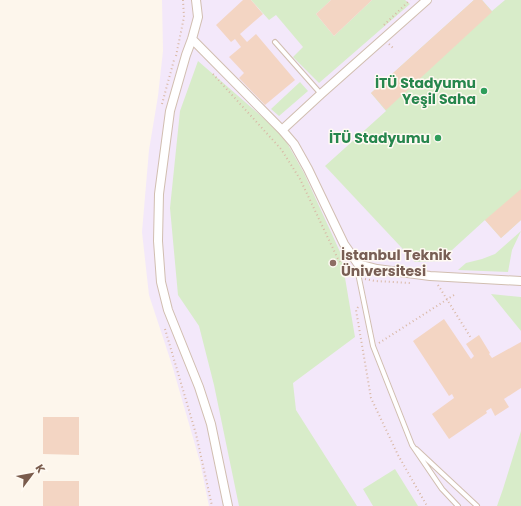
<svg xmlns="http://www.w3.org/2000/svg" width="521" height="506" font-family="Poppins,sans-serif">
	<rect width="100%" height="100%" fill="#fdf6ec"/>
	<path fill="#f3e8fa" d="M162 0H521V506H209L200 462 172 365 149 295 142 232 149 150 158 96 163 51Z"/>
	<path fill="#d8ecc9" d="M251 0H331L316 14 334 36 372 0H405L410 4 319 83 293 57 303 47 276 15 269 20Z
		M474 0H482L492 11 505 0H521V220L501 238 485 220 440 261 415 262 325 166 386 111 371 93Z
		M198 61 282 134 304 173 341 254 355 337 293 383 296 410 357 506H239L214 385 199 326 178 295 170 208 180 111Z
		M300 82 308 91 279 116 271 109Z
		M521 231 512 250 508 272 458 270 466 263 482 259 495 254Z
		M491 294 521 297V331Z
		M521 431V506H497L503 489Z
		M395 469 418 506H373L363 489Z"/>
	<path fill="#f3d5c3" d="M243 0H251L263 14 240 34 247 42 256 34 295 80 265 105 239 78 244 73 229 57 241 47 235 39 231 42 216 25Z
		M331 0H372L334 36 316 14Z
		M474 0H482L492 12 386 110 371 93Z
		M521 189V220L501 238 485 220Z
		M444 319 471 359 474 356 466 344 479 335 490 353 489 354 492 358 521 342V388L504 399 509 407 495 416 491 408 486 411 487 413 449 439 432 414 454 398 452 394 449 396 413 341Z
		M43 417H79V455L43 454Z
		M43 481H79V506H43Z"/>
	<g fill="none" stroke-linecap="round" stroke-linejoin="round">
		<g stroke="#d1beb0" stroke-width="6">
			<path id="lane" d="M275 42 321 94
				M358 264 359 278 373 346 412 445 442 489 458 506
				M416 449 477 506"/>
		</g>
		<g stroke="#d1beb0" stroke-width="10">
			<path id="street" d="M196 0 198 17 192 39 186 55 170 111 159 194 158 241 161 282 168 310 199 387 211 424 228 506
				M192 39 282 130 294 144 308 169 344 244 358 264 377 269 430 276 521 281
				M282 130 321 94 427 0"/>
		</g>
		<path stroke="#d9b8a5" stroke-width="2" stroke-dasharray="1 3" stroke-linecap="butt" d="M384 25 410 0
			M389 44 394 49
			M176 56 184 17 183 0
			M213 74 281 149 300 179 338 259 345 268 352 273
			M162 104 174 60
			M365 279 375 281 410 283
			M438 285 471 338
			M358 307 356 310 371 398 398 455 427 506
			M165 329 196 434 212 506
			M379 343 454 295"/>
		<use href="#lane" stroke="#fff" stroke-width="4"/>
		<use href="#street" stroke="#fff" stroke-width="8"/>
	</g>
	<g fill="#2e9e5b" stroke="#fffaf3" stroke-width="1.5">
		<circle cx="484" cy="91" r="4"/>
		<circle cx="438" cy="138" r="4"/>
	</g>
	<circle fill="#8d6e63" stroke="#fffaf3" stroke-width="1.5" cx="333" cy="263" r="4"/>
	<g text-anchor="middle" stroke-width="3" stroke-linejoin="round" paint-order="stroke">
		<g font-size="14" font-weight="bold" fill="#27864d" stroke="#fffaf3" text-anchor="end">
			<text x="476" y="88">İTÜ Stadyumu<tspan x="476" dy="16">Yeşil Saha</tspan></text>
			<text x="430" y="143">İTÜ Stadyumu</text>
		</g>
		<g font-size="14" font-weight="bold" fill="#785e54" stroke="#fffaf3" text-anchor="start">
			<text x="341" y="260">İstanbul Teknik<tspan x="341" dy="16">Üniversitesi</tspan></text>
		</g>
	</g>
	<g transform="translate(32 474) rotate(58)" stroke="#fffaf3" stroke-width="3" paint-order="stroke">
	<path d="M0-3L7 15L0 10L-7 15Z" fill="#7a5c4d"/>
	<text y="-6" font-size="11" font-weight="bold" text-anchor="middle" fill="#7a5c4d">K</text>
	</g>
</svg>
